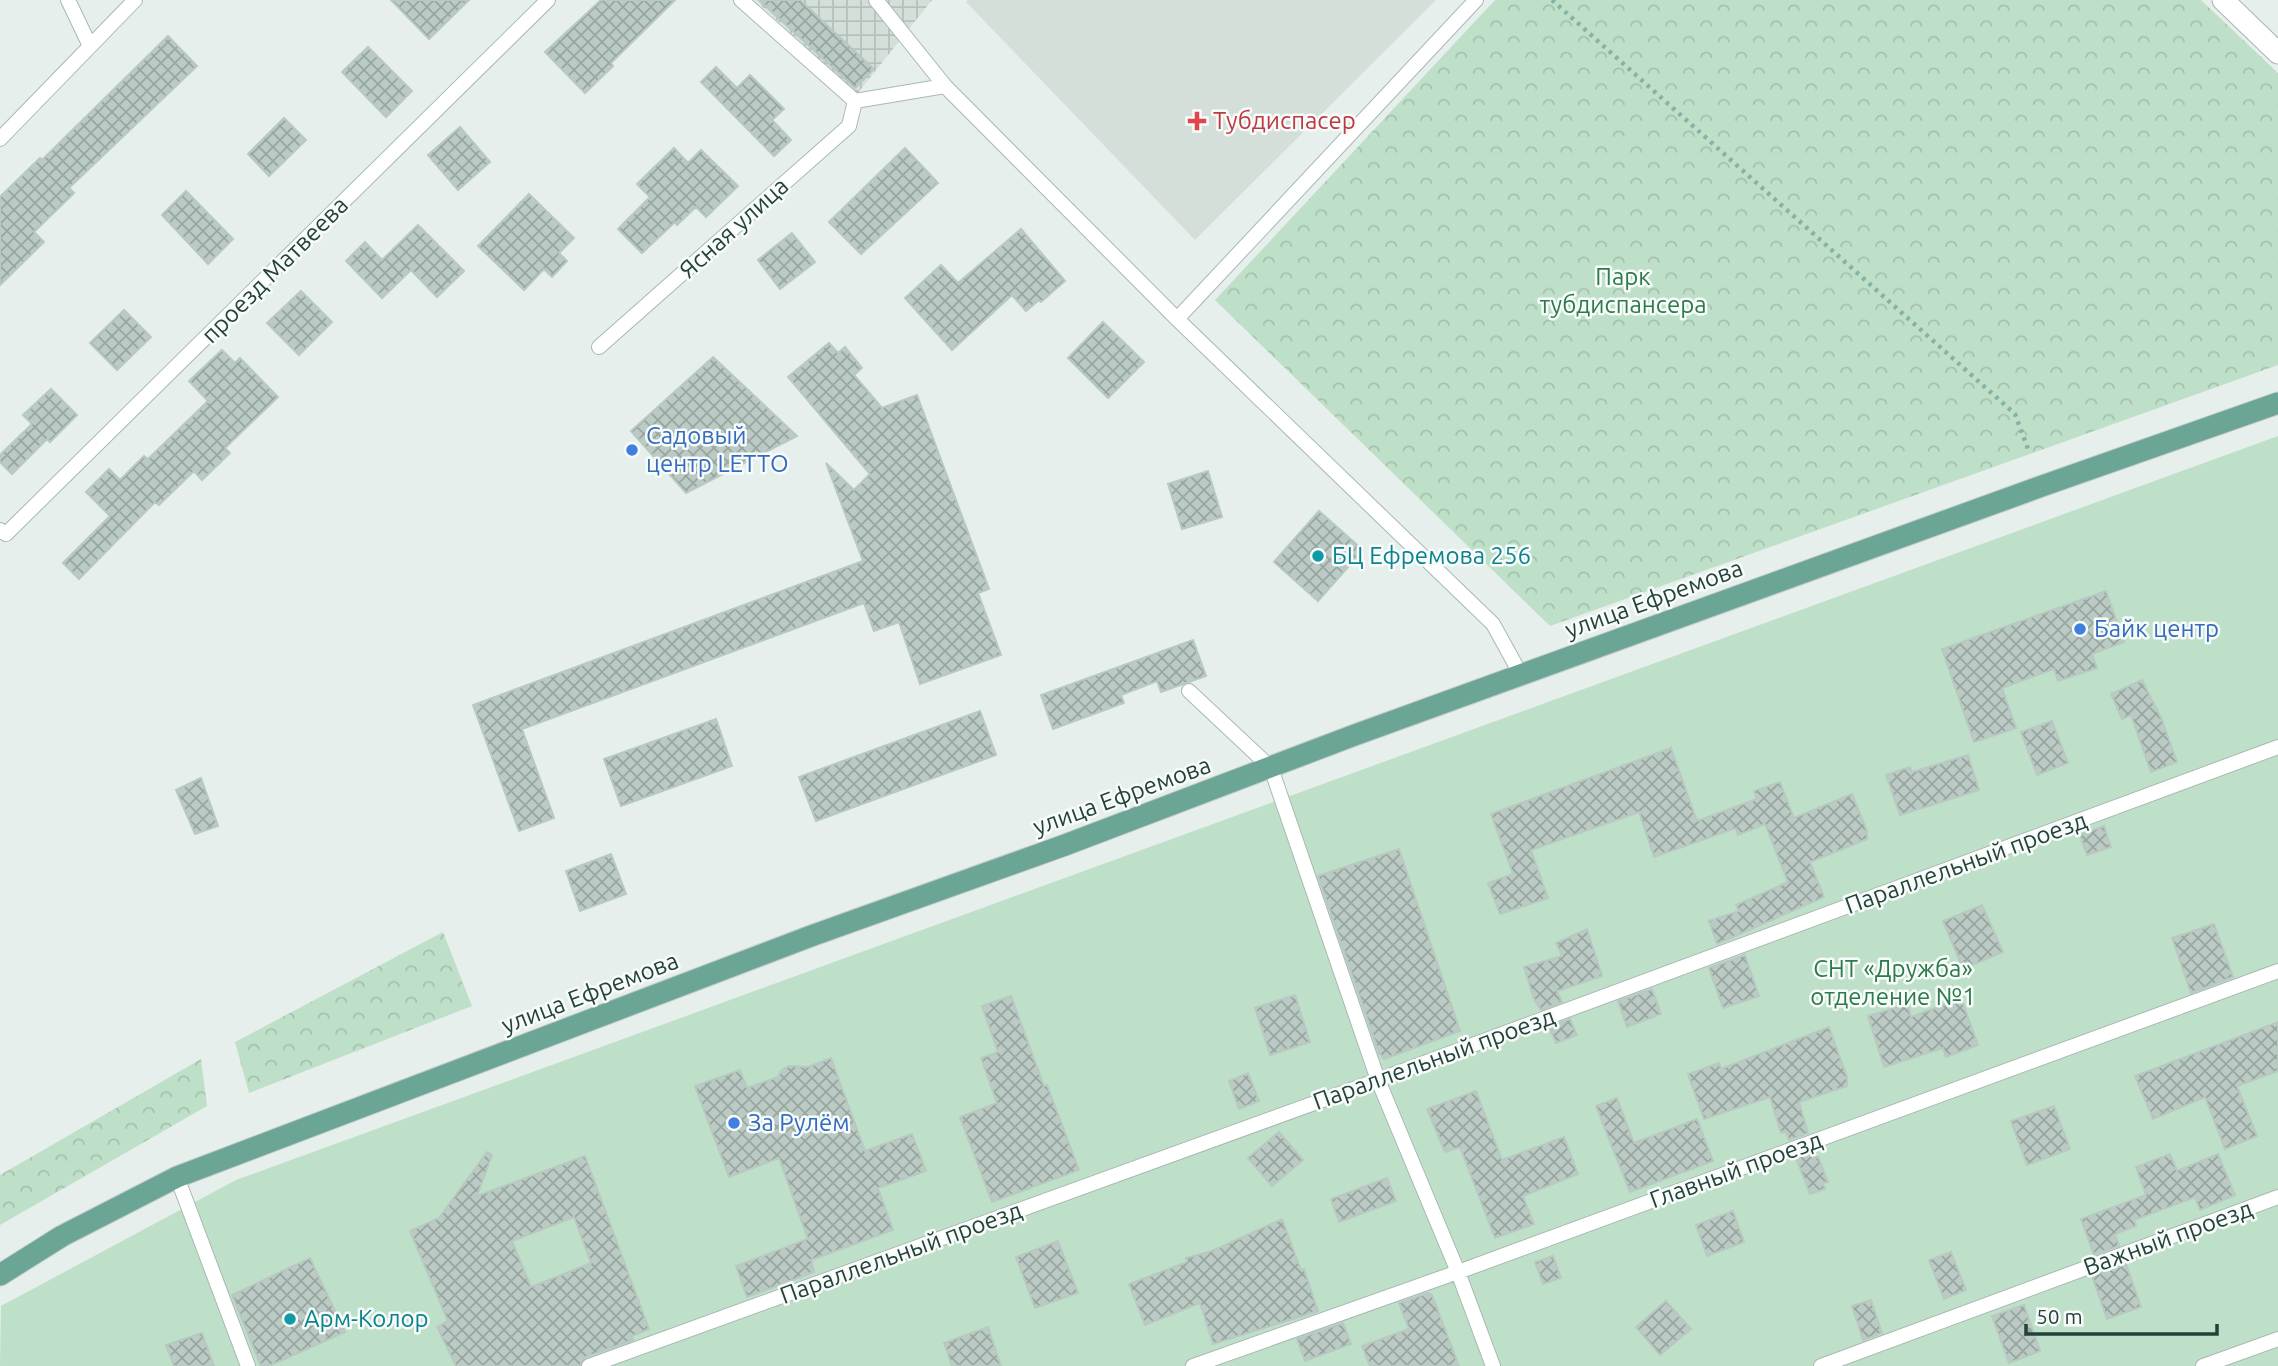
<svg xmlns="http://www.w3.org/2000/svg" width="2278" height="1366" font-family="Ubuntu,sans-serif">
	<defs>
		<pattern id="industrial-grid" width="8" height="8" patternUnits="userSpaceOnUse" patternTransform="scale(1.75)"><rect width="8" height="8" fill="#d4dfda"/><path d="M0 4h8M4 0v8" fill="none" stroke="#b6c1bc"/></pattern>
		<pattern id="forest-crowns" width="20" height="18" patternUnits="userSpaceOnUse" patternTransform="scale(1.75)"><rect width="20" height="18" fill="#bfe0c8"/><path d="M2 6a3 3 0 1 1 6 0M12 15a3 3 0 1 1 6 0" fill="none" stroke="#a4c1ad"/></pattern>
		<pattern id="building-cross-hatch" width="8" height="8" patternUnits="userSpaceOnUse" patternTransform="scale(1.75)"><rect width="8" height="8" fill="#bbcac4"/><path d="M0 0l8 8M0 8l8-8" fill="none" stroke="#98a6a0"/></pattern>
	</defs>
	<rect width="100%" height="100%" fill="#e6efeb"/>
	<path fill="#d4dfda" d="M968 0H1436L1195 240 966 2Z"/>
	<path fill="url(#industrial-grid)" d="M755 0H932L857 94Z"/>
	<path fill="url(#forest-crowns)" d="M1495 0H2201L2278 73V365L1550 626 1215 300Z
		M443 932 472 1006 249 1093 235 1042Z
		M201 1059 207 1106 0 1225V1175Z"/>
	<path fill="#bfe0c8" d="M2278 436V1366H0L1 1306 236 1180Z"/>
	<path fill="url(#building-cross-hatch)" stroke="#b8c9c2" stroke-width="2" fill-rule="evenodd" d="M391 0H469L429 39Z
		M601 0H675L611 63 613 66 585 93 545 52Z
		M759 0H800L874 69 855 88Z
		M168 36 197 66 69 188 74 193 34 232 44 242 0 285V197L40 158 42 160Z
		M368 47 412 91 386 117 342 72Z
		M716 67 737 88 750 75 784 109 772 120 791 140 774 156 701 82Z
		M284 118 306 140 269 176 248 154Z
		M460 127 490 162 458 190 428 155Z
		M674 148 688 163 701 150 738 186 706 217 696 207 677 225 675 222 642 253 618 229 650 197 637 184Z
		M905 148 938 183 861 254 829 222Z
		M186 191 233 239 208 264 162 215Z
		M529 194 574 238 559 253 567 261 552 277 544 269 524 290 478 246Z
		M418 225 464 271 437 297 411 270 382 298 346 261 365 242 382 260Z
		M1021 229 1065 281 1041 302 1039 300 1026 311 1012 295 952 350 905 298 941 265 958 283Z
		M792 233 815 262 780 289 758 260Z
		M301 291 332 322 299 355 267 323Z
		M124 310 151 337 117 370 90 343Z
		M1103 322 1144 362 1108 398 1068 358Z
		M829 343 838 353 845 347 862 368 854 375 882 408 917 395 989 589 978 593 1001 655 920 684 899 622 874 631 864 603 522 729 554 818 519 831 473 705 863 561 826 463 854 490 870 474 788 377Z
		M222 350 235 363 240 358 278 397 225 448 230 453 202 480 194 471 159 505 155 502 79 579 63 563 110 516 86 492 109 469 120 480 144 456 148 459 208 401 189 381Z
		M713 357 797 436 686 493 631 431Z
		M51 389 77 415 50 442 47 439 12 474 0 462V455L32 424 23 415Z
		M1208 471 1222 517 1182 529 1168 484Z
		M1319 511 1363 550 1318 601 1274 562Z
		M2106 591 2124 642 2092 654 2097 668 2058 681 2054 669 2002 688 2016 728 1974 742 1942 649Z
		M1193 640 1206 676 1161 692 1157 681 1121 695 1124 703 1053 729 1041 695Z
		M2142 680 2162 720 2177 762 2151 772 2131 715 2122 719 2111 694Z
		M980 711 996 755 816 821 799 777Z
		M716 719 732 766 621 806 604 759Z
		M2052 721 2068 763 2037 775 2021 732Z
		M1671 748 1697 821 1757 799 1754 791 1780 782 1794 818 1852 794 1867 831V839L1810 862 1824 897 1717 944 1709 921 1739 911 1736 905 1788 882 1765 824 1738 835 1736 828 1654 857 1639 812 1531 850 1548 898 1500 914 1488 883 1513 874 1491 814Z
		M1968 755 1979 790 1900 815 1886 775 1910 767 1912 772Z
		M201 778 218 826 195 834 176 790Z
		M2104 826 2111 847 2087 855 2080 835Z
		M1399 849 1460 1031 1384 1059 1379 1053 1318 876Z
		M611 854 626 894 580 911 566 871Z
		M1982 905 2003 952 1963 969 1943 921Z
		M2214 924 2233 977 2191 993 2172 938Z
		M1587 929 1602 976 1557 991 1562 1002 1541 1010 1534 999 1524 967 1562 956 1556 943Z
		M1745 955 1759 996 1723 1008 1709 968Z
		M1652 989 1661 1014 1627 1027 1618 1001Z
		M1295 995 1310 1042 1270 1055 1255 1008Z
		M1011 996 1044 1086 1047 1085 1079 1170 992 1202 960 1117 997 1103 981 1058 998 1052 982 1006Z
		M1961 998 1978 1045 1946 1057 1943 1048 1884 1067 1868 1016 1908 1004 1911 1017Z
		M1570 1019 1577 1035 1556 1043 1549 1027Z
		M2278 1022V1071L2237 1086 2257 1136 2225 1149 2205 1097 2153 1119 2135 1076Z
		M1829 1027 1847 1077V1086L1799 1102 1808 1133 1789 1140 1786 1132 1781 1133 1770 1097 1704 1119 1688 1074 1719 1063 1721 1069Z
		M831 1058 865 1151 912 1134 926 1171 878 1188 893 1230 811 1260 814 1272 747 1297 736 1266 808 1239 779 1158 729 1177 695 1086 740 1070 747 1088 778 1077 782 1070 789 1066 808 1067Z
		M1248 1073 1259 1101 1239 1109 1229 1081Z
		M1476 1091 1502 1160 1564 1137 1578 1174 1523 1196 1534 1224 1495 1238 1460 1147 1445 1152 1427 1109Z
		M1617 1098 1634 1143 1697 1119 1713 1161 1630 1192 1596 1106Z
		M2054 1106 2070 1149 2027 1165 2011 1121Z
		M1279 1132 1303 1160 1272 1186 1248 1158Z
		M487 1152 492 1155 477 1196 585 1156 649 1329 632 1336 633 1340 585 1357 580 1366H456L437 1327 448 1321 410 1231 439 1218ZM574 1217 591 1263 531 1287 512 1241Z
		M1814 1152 1815 1158 1818 1157 1828 1182 1823 1183 1825 1189 1810 1194 1796 1158Z
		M2170 1154 2177 1171 2218 1154 2235 1195 2200 1210 2195 1197 2134 1220 2136 1226 2115 1234 2119 1246 2094 1255 2081 1219 2146 1195 2136 1167Z
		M1387 1178 1396 1201 1339 1222 1331 1199Z
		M1733 1211 1744 1242 1707 1256 1696 1225Z
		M1282 1219 1301 1270 1304 1269 1318 1311 1213 1344 1200 1303 1145 1325 1129 1284 1187 1262 1186 1258 1212 1251Z
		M1058 1241 1078 1293 1035 1308 1016 1257Z
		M1951 1252 1966 1290 1944 1299 1929 1260Z
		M1553 1256 1561 1278 1543 1284 1535 1262Z
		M310 1258 345 1332 269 1366H261L232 1295Z
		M2126 1264 2141 1307 2107 1319 2092 1276Z
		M1428 1293 1432 1295 1459 1366H1370L1362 1346 1409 1329 1399 1303Z
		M1871 1300 1882 1333 1863 1340 1852 1306Z
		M1666 1301 1691 1329 1660 1355 1636 1327Z
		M2024 1305 2040 1351 2009 1363 1992 1316Z
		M1343 1323 1351 1344 1305 1361 1297 1339Z
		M988 1327 1001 1366H952L944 1343Z
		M202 1333 214 1366H174L166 1345Z"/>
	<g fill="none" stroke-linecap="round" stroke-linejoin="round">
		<g stroke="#a8b8b2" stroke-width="16">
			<path id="service" d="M68 0 90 46
				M741 0 855 101 945 86 1177 319 1493 624 1521 675
				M876 0 945 86
				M0 139 135 0
				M1177 319 1476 0
				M599 347 849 126 855 101
				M0 530 6 534 548 0
				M1189 691 1271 768 1378 1080 1458 1272 1493 1366
				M177 1177 248 1366
				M589 1366 1378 1080 2278 747
				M1193 1366 1458 1272 2278 971
				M1821 1366 2278 1197
				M2203 1366 2278 1339"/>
		</g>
		<g stroke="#a8b8b2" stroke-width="23">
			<path id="minor" d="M2223 0 2278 53"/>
		</g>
		<g stroke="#c2cac8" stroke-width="23">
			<path id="primary" d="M0 1275 62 1236 177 1177 811 936 1065 845 1352 736 2042 486 2278 403"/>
		</g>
		<path stroke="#86b3a5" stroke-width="4.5" stroke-dasharray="3.5 5" stroke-linecap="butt" d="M1552 0 2015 414 2028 449"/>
		<use href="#service" stroke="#fff" stroke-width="14"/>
		<use href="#minor" stroke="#fff" stroke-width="21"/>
		<use href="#primary" stroke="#6aa596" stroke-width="21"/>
	</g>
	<path fill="#e0444e" stroke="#f7fbf9" stroke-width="2.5" d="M1193.5 110.5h7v7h7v7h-7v7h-7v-7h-7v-7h7z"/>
	<g fill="#3f7fe0" stroke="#f7fbf9" stroke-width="2.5">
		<circle cx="632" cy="450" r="7"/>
		<circle cx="2080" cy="629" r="7"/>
		<circle cx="734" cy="1123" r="7"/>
	</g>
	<g fill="#0f9aa8" stroke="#f7fbf9" stroke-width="2.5">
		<circle cx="1318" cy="556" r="7"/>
		<circle cx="290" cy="1319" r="7"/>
	</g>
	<g text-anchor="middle" stroke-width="5" stroke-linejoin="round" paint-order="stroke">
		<g font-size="24" fill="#be3a42" stroke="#f7fbf9" text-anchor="start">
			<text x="1213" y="129">Тубдиспасер</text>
		</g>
		<g font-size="24" fill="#24423a" stroke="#f7fbf9">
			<text transform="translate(734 228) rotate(-42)" y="8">Ясная улица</text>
			<text transform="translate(275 270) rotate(-45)" y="8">проезд Матвеева</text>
			<text transform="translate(1654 599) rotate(-20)" y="8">улица Ефремова</text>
			<text transform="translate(1122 796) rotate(-20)" y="8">улица Ефремова</text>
			<text transform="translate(1966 863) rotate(-20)" y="8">Параллельный проезд</text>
			<text transform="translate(590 993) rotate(-21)" y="8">улица Ефремова</text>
			<text transform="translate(1434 1059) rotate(-20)" y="8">Параллельный проезд</text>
			<text transform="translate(1736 1170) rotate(-20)" y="8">Главный проезд</text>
			<text transform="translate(2168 1238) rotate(-20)" y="8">Важный проезд</text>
			<text transform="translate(901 1253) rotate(-20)" y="8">Параллельный проезд</text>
		</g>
		<g font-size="24" fill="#2d7a4b" stroke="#f7fbf9">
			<text x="1623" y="285">Парк<tspan x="1623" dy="28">тубдиспансера</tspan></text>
			<text x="1893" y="977">СНТ «Дружба»<tspan x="1893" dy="28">отделение №1</tspan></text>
		</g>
		<g font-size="24" fill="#366cbe" stroke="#f7fbf9" text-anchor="start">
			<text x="646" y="444">Садовый<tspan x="646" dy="28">центр LETTO</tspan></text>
			<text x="2094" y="637">Байк центр</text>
			<text x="748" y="1131">За Рулём</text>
		</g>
		<g font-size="24" fill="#0d838f" stroke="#f7fbf9" text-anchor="start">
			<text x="1332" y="564">БЦ Ефремова 256</text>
			<text x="304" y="1327">Арм-Колор</text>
		</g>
	</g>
	<path d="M2026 1324v10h191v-10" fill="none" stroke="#24423a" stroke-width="3.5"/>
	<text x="2036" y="1324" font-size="21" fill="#24423a" stroke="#f7fbf9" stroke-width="5" paint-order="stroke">50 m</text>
</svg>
